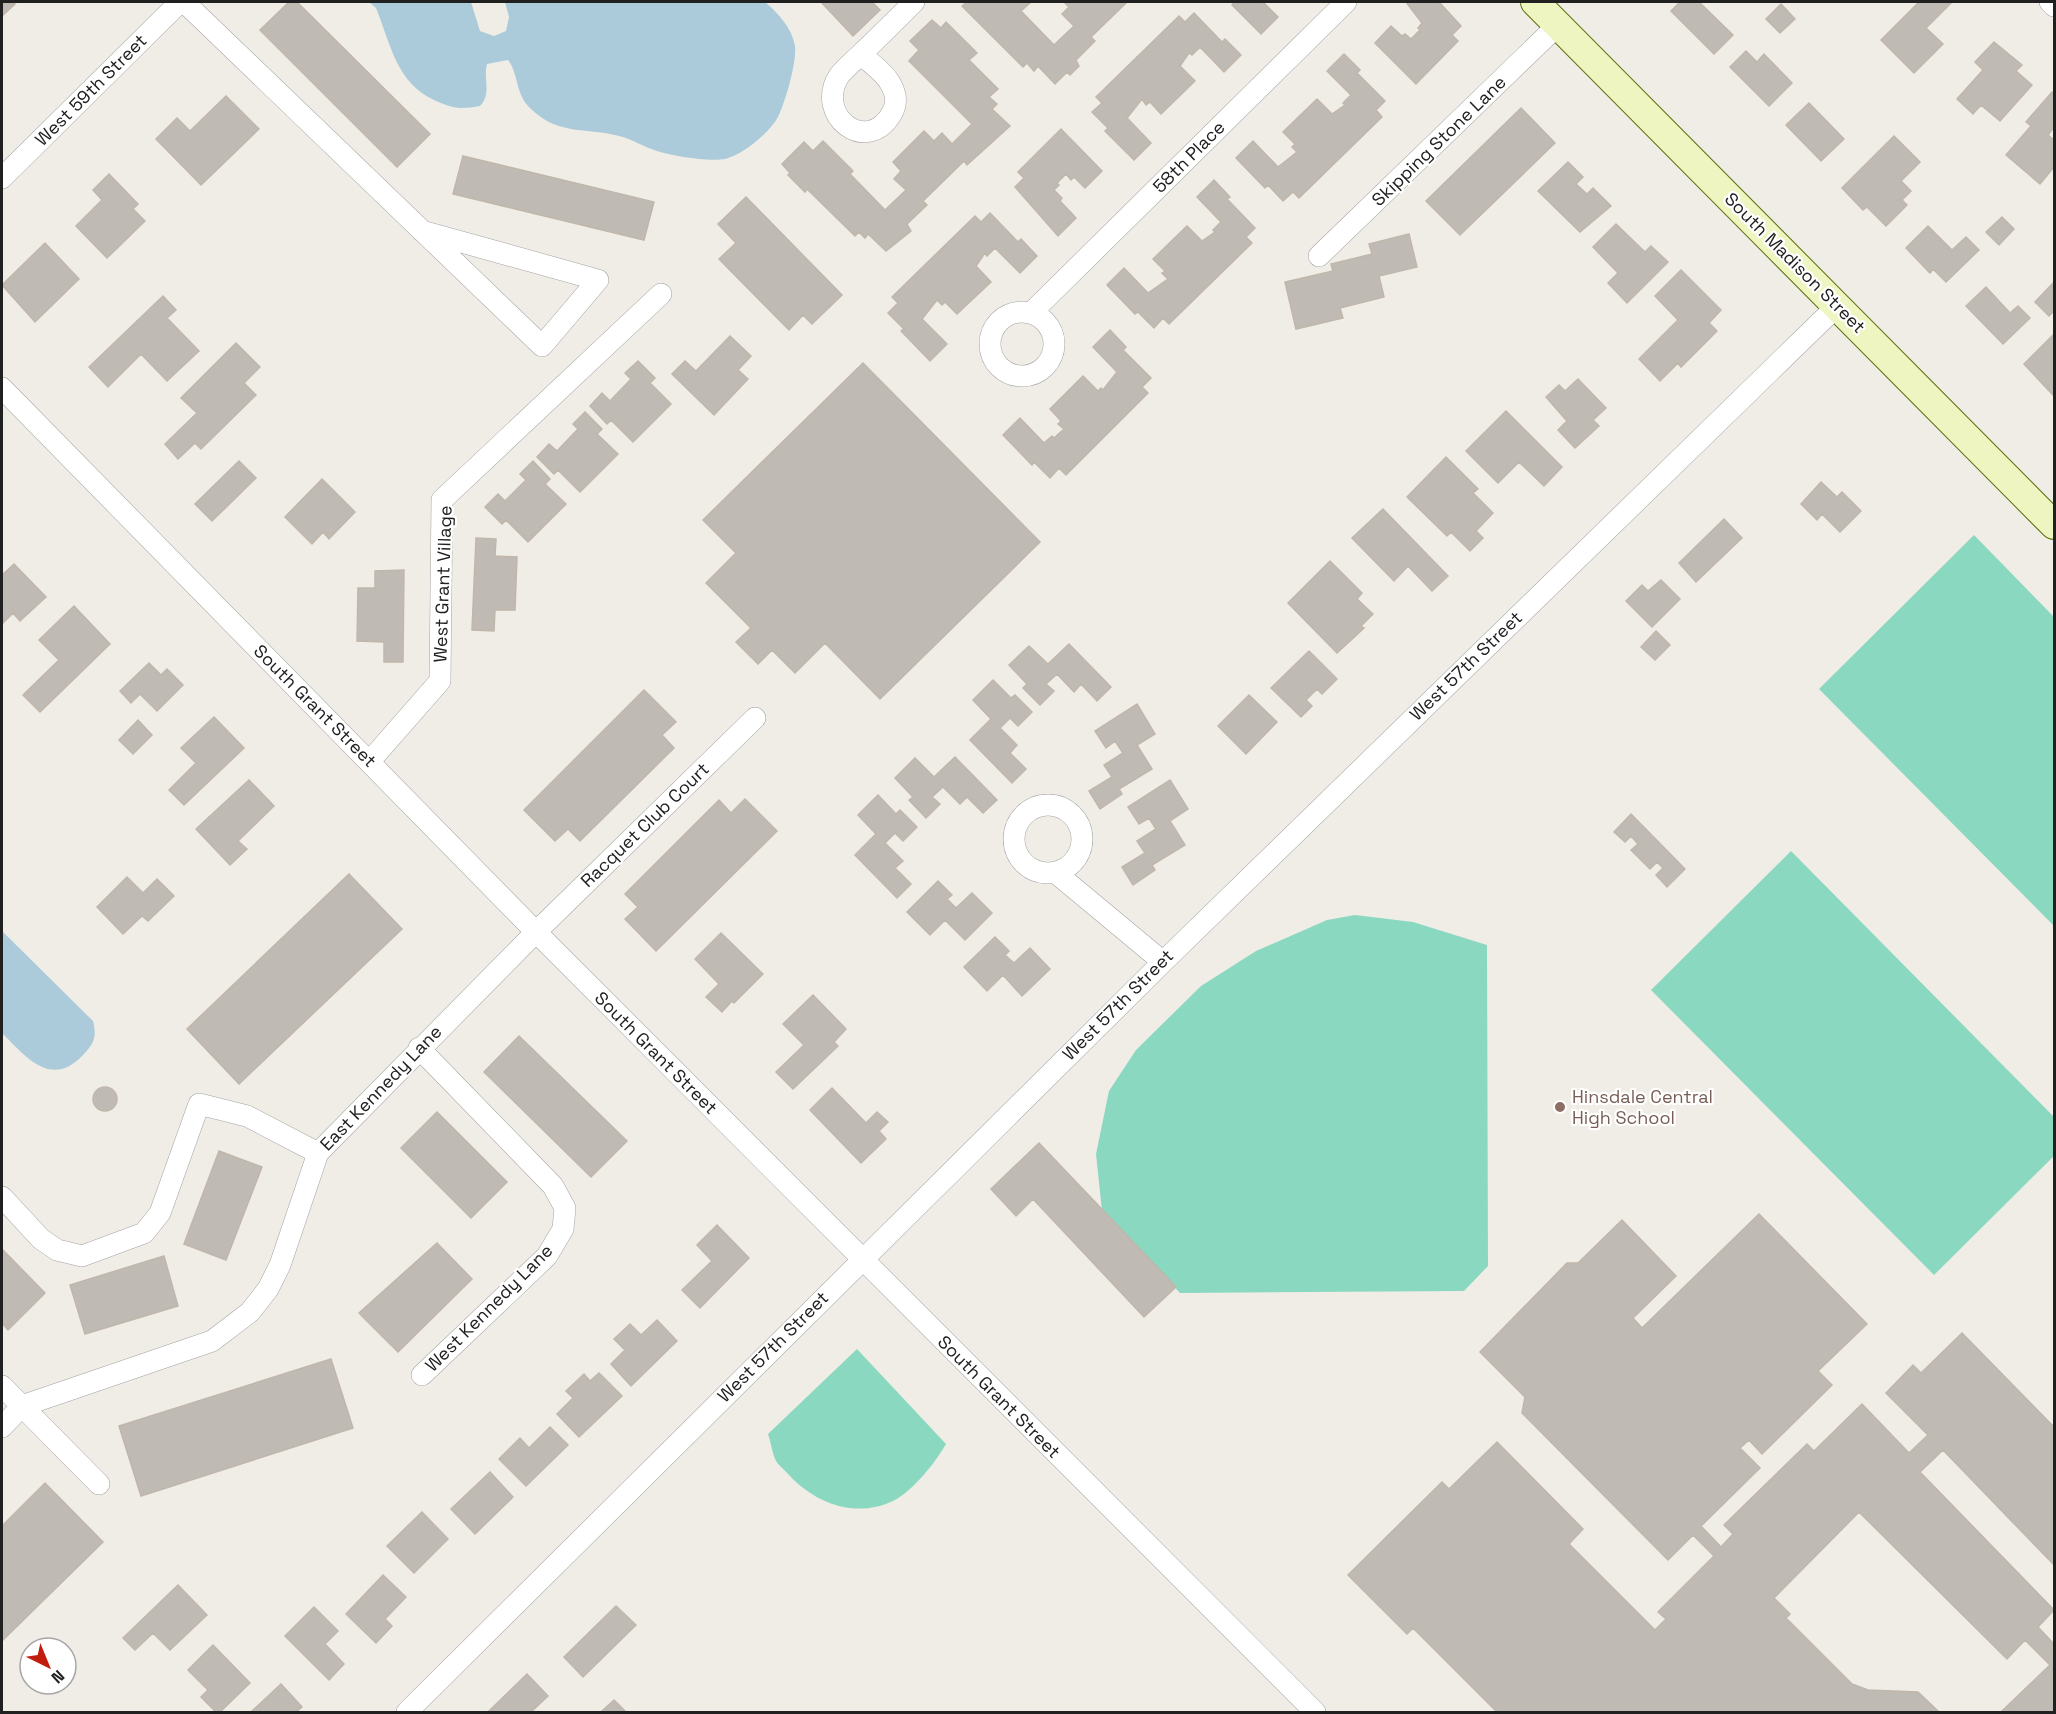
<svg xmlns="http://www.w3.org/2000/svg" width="2056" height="1714" font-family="'Space Grotesk',sans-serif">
	<rect width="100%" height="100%" fill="#f0ede7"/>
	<path fill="#8bd8c1" d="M1974 535 2054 617V926L1819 689Z
		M1791 851 2054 1117V1156L1934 1275 1651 990Z
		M1355 915 1413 922 1487 945 1488 1266 1464 1291 1180 1293 1102 1211 1096 1154 1109 1091 1136 1050 1201 986 1256 951 1327 920Z
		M857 1349 946 1444C935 1463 913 1491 893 1501 855 1519 815 1503 789 1475 785 1470 779 1466 776 1461 772 1453 771 1442 768 1434Z"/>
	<path fill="#abcbda" d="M369 2H471L480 31 494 36 506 31 509 17 505 2H765C778 13 792 28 795 46 797 62 785 103 778 117 769 133 743 155 725 159 709 162 672 156 657 151 644 147 632 139 619 136 585 127 558 136 530 108 515 94 519 74 508 60L487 64C483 79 492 93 480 106 474 107 468 108 461 108 452 108 443 104 434 100 396 82 391 45 376 8Z
		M2 931 93 1021C97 1037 94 1044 83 1055 51 1089 26 1057 2 1033Z"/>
	<path fill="#c0bab4" stroke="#c0b6aa" stroke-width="1.5" d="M2 2 15 4 2 16Z
		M289 2H297L430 134 397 167 260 30Z
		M821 2H872L880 10 853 36Z
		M967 2H1031L1021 11 1054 45 1074 26 1062 14 1069 7 1064 2H1127L1091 37 1095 41 1076 60 1079 66 1070 75 1067 72 1055 84 1038 66 1034 71 1027 63 1023 67 962 6Z
		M1234 2H1263L1278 17 1261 34 1232 5Z
		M1406 2H1439L1461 26 1452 35 1458 41 1416 84 1375 43 1391 26 1402 36 1405 34 1411 39 1420 30 1418 28 1422 23Z
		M1680 2H1699L1733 35 1714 54 1671 11Z
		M1919 2H1952L1926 28 1943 44 1914 73 1881 40Z
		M1781 4 1795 19 1780 33 1766 19Z
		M1194 13 1222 42 1225 39 1241 55 1224 72 1200 47 1192 55 1189 53 1180 66 1195 81 1161 114 1150 102 1146 105 1142 99 1127 118 1151 143 1134 160 1105 131 1108 128 1092 112 1102 103 1096 97 1179 16 1185 22Z
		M932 20 941 28 946 22 977 53 969 60 998 89 989 97 997 104 992 109 1010 126 967 165 964 161 923 201 927 205 907 224 911 231 886 251 868 234 865 238 859 232 855 236 807 189 805 192 788 175 790 173 782 164 804 142 813 151 823 141 853 171 850 174 885 210 906 190 894 179 901 171 893 162 924 131 934 141 942 133 952 144 972 124 909 61 919 50 910 41Z
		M1994 42 2022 65 2016 71 2032 85 2000 121 1981 105 1973 114 1957 99 1983 70 1975 62Z
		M1746 51 1757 62 1764 54 1792 83 1769 106 1730 67Z
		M1344 54 1360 70 1357 73 1385 101 1376 110 1382 117 1299 198 1293 192 1283 201 1268 185 1265 188 1236 158 1253 141 1278 167 1297 152 1292 147 1295 144 1283 132 1317 99 1332 114 1345 105 1343 103 1351 95 1327 71Z
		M2052 92 2054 94V127L2048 135 2054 140V167L2040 184 2006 155 2031 126 2026 122Z
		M226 96 259 129 201 185 156 139 177 118 190 131Z
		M1809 103 1844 139 1821 161 1786 125Z
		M1521 108 1555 143 1460 235 1426 201Z
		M1061 129 1102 171 1085 188 1074 177 1071 180 1066 174 1057 183 1059 185 1054 190 1062 198 1060 201 1076 218 1058 236 1015 187 1024 178 1018 172Z
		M1894 136 1920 162 1901 181 1911 191 1902 200 1907 205 1886 226 1867 207 1863 210 1842 188Z
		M463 156 654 202 644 240 453 194Z
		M1568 162 1583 177 1576 184 1587 194 1593 188 1611 206 1580 232 1538 191Z
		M109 174 138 204 133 209 145 221 107 258 76 226 102 200 93 190Z
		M1214 180 1230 197 1227 199 1255 228 1246 237 1252 243 1169 324 1163 318 1154 328 1138 312 1135 314 1107 285 1124 268 1148 293 1168 279 1162 273 1165 271 1153 259 1187 226 1202 241 1215 232 1213 230 1221 222 1197 197Z
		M746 197 842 295 812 324 803 315 789 330 719 259 736 243 718 224Z
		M990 213 1018 242 1021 239 1037 256 1020 273 995 248 987 256 985 253 976 266 991 282 957 314 945 302 942 305 937 300 922 319 947 344 930 361 901 331 904 329 888 313 898 303 892 297 975 216 981 222Z
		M2002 217 2014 229 1999 245 1986 232Z
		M1616 224 1645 252 1651 246 1668 262 1627 303 1608 283 1618 273 1593 247Z
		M1928 226 1952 250 1966 237 1979 250 1946 282 1933 269 1930 273 1906 248Z
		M1409 234 1417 267 1379 276 1384 297 1340 308 1343 318 1296 329 1285 282 1333 271 1331 264 1372 254 1369 244Z
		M45 243 79 279 35 322 2 285Z
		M1681 270 1721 310 1709 323 1717 331 1681 367 1678 363 1660 381 1639 359 1678 320 1655 296Z
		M2053 283 2054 311 2049 316 2035 302Z
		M1986 287 2010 313 2018 306 2030 318 2003 344 1966 306Z
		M163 296 176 310 167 318 199 351 167 381 141 354 108 387 89 367Z
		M1110 330 1126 347 1123 350 1151 378 1142 387 1148 393 1066 475 1059 468 1050 478 1034 462 1032 465 1003 435 1020 418 1044 443 1052 436 1054 438 1064 429 1058 424 1061 421 1050 409 1083 376 1098 391 1101 388 1103 390 1117 372 1093 347Z
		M2054 334V396L2024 364Z
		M730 336 751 356 738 370 748 379 714 415 672 374 685 361 696 371Z
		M236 343 260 367 244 383 256 395 201 449 195 443 178 459 165 444 197 413 181 398Z
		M638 361 655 378 650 383 671 404 633 442 611 420 607 424 590 406 602 393 610 401 631 379 625 373Z
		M863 363 1040 542 880 699 825 643 795 673 772 650 758 664 736 642 751 628 706 583 736 553 703 520Z
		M1578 379 1606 408 1593 420 1599 426 1575 448 1558 430 1567 421 1546 397 1559 385 1565 391Z
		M1506 411 1562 467 1544 486 1519 462 1498 483 1466 451Z
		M585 412 602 429 597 434 618 454 580 492 558 470 554 474 537 457 549 444 557 451 578 429 573 424Z
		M1446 457 1478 489 1473 493 1493 513 1476 531 1483 538 1470 551 1451 532 1447 536 1407 497Z
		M239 461 256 478 212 521 195 504Z
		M533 461 550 479 545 484 566 504 528 542 506 520 502 524 485 507 498 494 505 501 526 480 520 474Z
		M322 479 355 512 329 539 323 532 312 544 285 517Z
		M1821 482 1837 497 1842 492 1861 511 1840 532 1822 514 1817 520 1801 504Z
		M1383 509 1448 576 1432 591 1408 566 1394 581 1352 538Z
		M1724 519 1742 538 1696 582 1679 563Z
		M476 538 496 539 495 556 517 557 515 610H495L494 631 472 630Z
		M1330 561 1362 593 1357 599 1373 614 1361 626 1364 628 1337 653 1288 603Z
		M14 564 46 597 20 621 13 613 2 624V575Z
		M404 570 403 662H384V642L357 641 358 588H375V571Z
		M1661 580 1680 599 1652 627 1626 601 1642 585 1648 591Z
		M74 606 110 644 40 712 23 695 59 660 39 640Z
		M1656 631 1670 645 1655 660 1641 647Z
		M1069 644 1111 687 1097 701 1081 684 1074 692 1057 674 1046 684 1054 691 1040 705 1023 688 1027 684 1009 665 1029 646 1048 664Z
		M1309 651 1337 679 1322 694 1317 689 1306 700 1312 706 1301 717 1271 688Z
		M149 663 161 675 167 669 183 685 157 711 140 694 131 703 120 691Z
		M993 680 1011 698 1015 695 1032 712 1018 726 1010 718 1000 728 1017 745 1010 753 1026 769 1012 783 970 740 991 719 973 700Z
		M644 690 676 722 662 735 674 748 580 841 568 829 555 841 524 810Z
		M1249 695 1277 722 1246 754 1218 726Z
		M1137 704 1155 734 1137 745 1152 769 1119 789 1122 794 1100 809 1089 791 1112 777 1104 765 1123 753 1115 741 1106 748 1095 731Z
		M214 717 244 748 184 805 169 790 196 763 181 748Z
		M138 720 152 735 133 754 119 740Z
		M955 757 997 800 983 813 967 797 960 804 943 787 932 797 940 804 926 818 909 800 913 797 895 778 915 758 934 777Z
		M249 780 274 806 238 841 247 849 230 865 196 829Z
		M1170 780 1188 809 1170 821 1185 845 1152 865 1155 870 1133 885 1122 867 1145 853 1137 841 1156 829 1149 818 1139 824 1128 807Z
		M878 795 896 814 900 810 917 827 903 841 895 833 885 843 903 861 895 868 911 884 897 898 855 855 876 834 858 815Z
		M745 799 777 831 656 951 625 919 638 907 625 894 719 800 731 813Z
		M1631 814 1685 869 1667 887 1656 875 1663 868 1657 862 1650 869 1631 850 1638 844 1631 836 1625 842 1614 832Z
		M349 874 402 929 239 1084 187 1029Z
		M127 877 143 893 157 879 174 896 148 921 142 916 123 934 97 907Z
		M938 881 952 895 947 899 956 908 972 893 992 913 965 940 945 920 930 935 907 912Z
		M721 933 763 974 734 1003 732 1001 722 1012 706 997 719 984 695 959Z
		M995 937 1009 951 1005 955 1014 963 1030 948 1050 969 1022 996 1003 975 987 991 964 967Z
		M813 995 846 1029 834 1042 838 1046 793 1089 776 1072 804 1045 783 1024Z
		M519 1036 627 1141 591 1177 484 1072Z
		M93 1099a12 12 0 1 1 24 0a12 12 0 1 1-24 0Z
		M832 1088 866 1123 877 1112 888 1122 879 1131 886 1139 861 1163 810 1110Z
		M437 1112 507 1182 471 1218 401 1148Z
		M1039 1143 1176 1287 1144 1317 1033 1199 1016 1216 991 1189Z
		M219 1151 262 1167 226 1260 184 1244Z
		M1759 1214 1867 1324 1818 1371 1832 1385 1762 1454 1749 1440 1740 1448 1760 1468 1701 1526 1721 1547 1733 1534 1724 1525 1807 1444 1814 1451 1862 1404 1909 1453 1928 1435 1886 1393 1913 1365 1921 1373 1962 1333 2054 1427V1565L1943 1450 1920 1472 2054 1610 2038 1627 2054 1644V1712H2001L2050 1665 2025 1640 2007 1659 1859 1512 1774 1598 1790 1614 1786 1618 1852 1684 1868 1690 1918 1692 1939 1712H1497L1413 1628 1407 1634 1348 1575 1442 1482 1449 1489 1497 1442 1583 1529 1569 1544 1655 1630 1666 1619 1658 1612 1714 1556 1693 1535 1668 1560 1522 1413 1525 1397 1480 1352 1567 1263H1578L1622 1220 1676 1276 1633 1318 1642 1328Z
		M717 1225 749 1258 700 1308 682 1290 712 1261 697 1245Z
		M437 1243 472 1279 398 1352 359 1313Z
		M2 1249 45 1293 8 1330 2 1323Z
		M164 1256 178 1306 85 1334 70 1285Z
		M657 1320 677 1341 631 1386 611 1364 625 1350 614 1339 630 1324 641 1335Z
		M331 1359 353 1428 141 1496 119 1426Z
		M599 1373 622 1396 579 1437 557 1414 573 1398 566 1391 584 1374 590 1381Z
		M550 1427 568 1445 526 1486 499 1459 520 1438 529 1448Z
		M490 1472 513 1497 475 1534 451 1509Z
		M45 1483 103 1542 2 1641V1526Z
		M422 1512 448 1539 414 1573 387 1546Z
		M383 1575 406 1597 385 1619 392 1626 376 1643 346 1614Z
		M178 1585 207 1615 170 1650 153 1633 135 1650 123 1638Z
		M616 1606 636 1625 583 1677 564 1657Z
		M314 1607 338 1631 325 1644 344 1664 329 1680 285 1636Z
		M213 1645 250 1683 220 1712H216L201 1697 208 1690 188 1670Z
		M527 1674 548 1696 531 1712H488Z
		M281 1684 302 1707 296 1712H251Z
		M614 1700 626 1712H601Z"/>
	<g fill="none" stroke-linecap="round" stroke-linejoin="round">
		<g stroke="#a4a4a4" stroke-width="22">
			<path id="street" d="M184 2 204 21 542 346 598 280 422 231
				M2050 2 2054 6
				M861 54C870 63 884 72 890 83 896 93 898 102 892 113 867 157 814 115 839 76 845 68 855 60 862 53 880 36 897 19 914 2
				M2 178 180 2
				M1319 256 1558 25
				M990 344a32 32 0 1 1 64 0a32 32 0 1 1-64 0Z
				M1032 312 1346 2
				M2 388 536 932 1315 1712
				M370 761 440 681 442 500 661 294
				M1014 839a34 34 0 1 1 68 0a34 34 0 1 1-68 0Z
				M1056 873 1163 962
				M419 1048 553 1186 565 1208 563 1229 547 1256 422 1375
				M2 1197 41 1239 57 1250 82 1256 144 1233 160 1213 199 1104 247 1116 318 1153
				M2 1386 99 1484
				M2 1427 22 1406 212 1341 250 1312 268 1289 280 1265 318 1153 536 932 755 718
				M407 1712 1163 962 1837 306"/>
		</g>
		<g stroke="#5e700d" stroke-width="30">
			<path id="secondary" d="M1535 2 2054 525"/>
		</g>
		<use href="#street" stroke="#fff" stroke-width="21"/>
		<use href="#secondary" stroke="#eef5c0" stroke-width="28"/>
	</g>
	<circle fill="#8d6e63" stroke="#fff" stroke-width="2" cx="1560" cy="1107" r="6"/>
	<g text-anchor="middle" stroke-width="4.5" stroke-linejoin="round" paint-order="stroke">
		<g font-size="18" fill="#202020" stroke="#fff">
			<text transform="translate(91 90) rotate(-45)" y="6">West 59th Street</text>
			<text transform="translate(1439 141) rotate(-44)" y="6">Skipping Stone Lane</text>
			<text transform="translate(1189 157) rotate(-45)" y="6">58th Place</text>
			<text transform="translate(1795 263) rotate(45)" y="6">South Madison Street</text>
			<text transform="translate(443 584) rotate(-88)" y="6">West Grant Village</text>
			<text transform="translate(1466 666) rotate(-44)" y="6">West 57th Street</text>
			<text transform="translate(315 706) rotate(45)" y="6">South Grant Street</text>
			<text transform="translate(645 825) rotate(-44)" y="6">Racquet Club Court</text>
			<text transform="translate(1118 1005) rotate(-45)" y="6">West 57th Street</text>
			<text transform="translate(656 1053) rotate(45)" y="6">South Grant Street</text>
			<text transform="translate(381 1088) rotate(-46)" y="6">East Kennedy Lane</text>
			<text transform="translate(489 1308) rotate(-45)" y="6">West Kennedy Lane</text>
			<text transform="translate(773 1347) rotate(-45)" y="6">West 57th Street</text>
			<text transform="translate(999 1397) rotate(45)" y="6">South Grant Street</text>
		</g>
		<g font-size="18" fill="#785e54" stroke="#fff" text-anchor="start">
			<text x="1572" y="1103">Hinsdale Central<tspan x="1572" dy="21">High School</tspan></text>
		</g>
	</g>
	<rect width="2056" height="1714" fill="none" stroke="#202020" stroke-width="6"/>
	<g transform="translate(48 1666) rotate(137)"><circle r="28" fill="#ffffff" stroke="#a6a6a6" stroke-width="1.5"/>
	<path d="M0-4.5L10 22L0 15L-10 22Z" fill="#c01d0f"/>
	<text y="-9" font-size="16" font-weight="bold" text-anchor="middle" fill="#202020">N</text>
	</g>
</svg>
